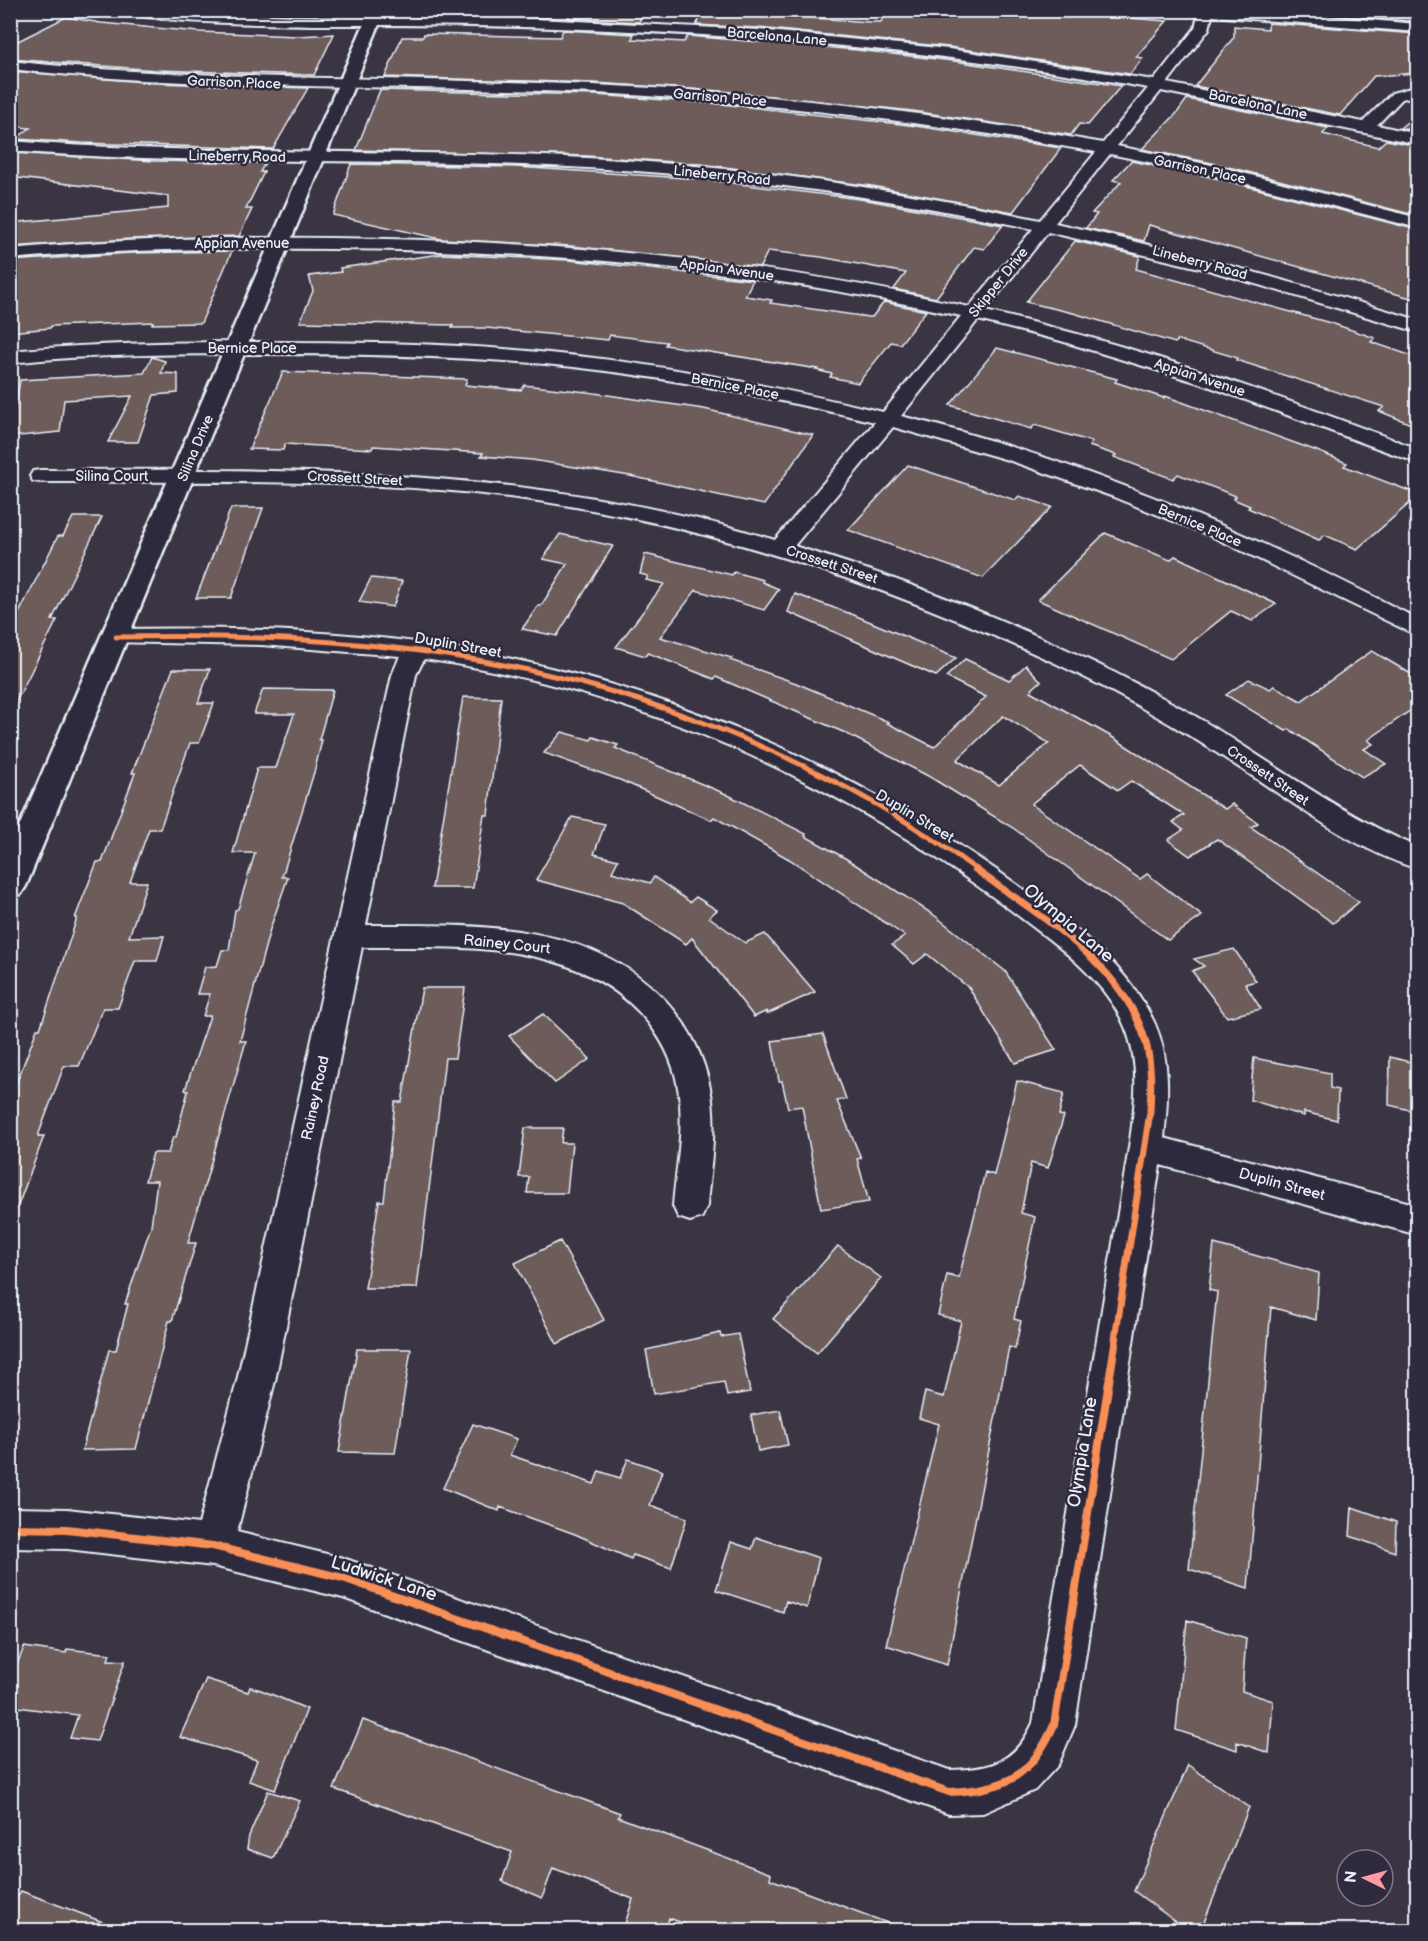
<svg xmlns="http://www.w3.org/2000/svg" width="1428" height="1941" font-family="'Balsamiq Sans',sans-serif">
	<rect width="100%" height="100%" fill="#3b3443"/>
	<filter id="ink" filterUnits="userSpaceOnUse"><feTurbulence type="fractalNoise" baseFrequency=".0167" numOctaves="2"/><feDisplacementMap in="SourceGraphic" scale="12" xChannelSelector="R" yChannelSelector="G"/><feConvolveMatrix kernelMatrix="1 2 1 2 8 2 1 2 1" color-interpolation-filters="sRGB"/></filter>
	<g filter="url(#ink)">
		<path fill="#6d5b5a" stroke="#e8f1f8" stroke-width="1.5" fill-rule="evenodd" d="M571 10H644L639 22 568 18Z
			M705 10 870 22H881L887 10H1028L1167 21 1136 57 1143 58 1130 74 949 47 758 28 696 25Z
			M1281 10H1418V22Z
			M66 17 101 23 199 32 298 36 334 34 314 75 156 70 10 59V45Z
			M1268 23 1418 34V73L1374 76 1340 115 1195 86 1234 37V26L1268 29Z
			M563 30 634 34 632 39 684 42 688 36 857 50 954 61 1121 86 1088 125 1079 124 1071 135 913 111 722 91 594 83 385 77 402 37H423L424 34 560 37Z
			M10 71 156 83 308 88 273 149 82 143 16 139 30 128 10 126Z
			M380 90 596 95 721 104 909 125 1061 148 1013 212 872 186 701 164 587 156 356 150Z
			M1187 99 1328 128 1323 134 1378 147 1386 140 1418 146V216L1217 164 1142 149 1177 113Z
			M1418 113V132L1400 128Z
			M10 153 155 161 265 163 260 172H264L246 209H252L239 236 130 239 10 247V223L168 208V196L10 177Z
			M1131 161 1215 178 1418 230V300L1149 225 1144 241 1086 228 1097 214 1092 213 1121 182 1113 180Z
			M351 164 516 167 700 179 867 200 1003 225 984 249 974 247 936 298 894 289 906 273 821 257 768 251 760 267 571 246 441 239 333 215Z
			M1075 241 1140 256 1136 269 1334 324 1375 338 1371 342 1418 358V427L1379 411 1384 407 1236 360 1238 358 1178 340 1175 343 1073 313 1026 302Z
			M232 251 201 323 152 324 153 322 51 326 50 328 10 332V261L131 253Z
			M441 254 569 260 753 280 745 296 772 300 770 303 868 317H872L884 302 926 311 900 344 891 342 858 383 830 377 832 374 816 370 818 369 665 345 667 342 610 335 608 340 486 328H452L453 325 300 322 313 291 309 276 341 272 340 268Z
			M997 348 1117 379 1115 382 1164 398 1165 396 1317 451 1347 463 1344 466 1418 494V496L1357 549 1325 535 1319 540 1248 508 1250 506 1233 499 1236 496 1178 474 1173 479 1114 457 1116 455 1089 446 1092 442 1035 425 1031 429 950 405Z
			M152 357 165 361 161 373 178 374V393L154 395 138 442H108L132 396 64 400 60 432 10 437 20 380 144 373Z
			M283 372 467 379 465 385 521 390 524 385 587 392 704 409 813 435 764 505 630 476 532 460 481 456 483 453 373 446 372 449 285 444 283 450 249 449Z
			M908 465 1015 500 1019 496 1052 507 983 578 848 530Z
			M231 508H263L231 598H196Z
			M73 517H102L52 620H57L10 714V631L58 536H63Z
			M1105 533 1170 560 1175 556 1276 604 1252 621 1231 611 1171 659 1038 600Z
			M560 534 613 546 557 636 522 629 538 606H541L567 564 543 559Z
			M645 554 732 575 734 572 763 580 762 582 779 589 764 610 696 590 660 637 732 658 730 660 796 683 889 722 887 723 934 747 986 697 946 677 965 659 1009 680 1026 665 1041 681 1030 691 1112 737 1225 809 1232 804 1258 823 1251 827 1359 902 1333 923 1217 839 1190 856 1168 840 1183 830 1173 822 1184 815 1131 781 1118 790 1080 765 1031 804 1140 879 1147 874 1202 916 1168 940 1013 828 930 777 843 732 716 677 714 679 648 653 645 656 616 647 664 584 646 580 648 576 640 574ZM1003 716 1049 743 999 785 957 760Z
			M371 578 402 581 393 607 359 602Z
			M795 594 854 615 956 658 936 676 788 612Z
			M1372 651 1418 678V705L1368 740 1373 744 1364 749 1386 764 1362 777 1289 729 1286 731 1226 695 1249 679 1270 689 1274 686 1301 701Z
			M173 669H210L198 703H214L199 743H190L160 829H149L130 882H147L129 937 164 936 157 961H135L118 1008H103L79 1066H64L38 1136H44L13 1219H10V1100L37 1029H40L77 918H75L97 862H102L135 773H132Z
			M263 689 333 690 319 740H322L315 769 282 877H288L270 929 240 1041H246L188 1243H196L172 1321H169L136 1449 82 1450 109 1350H116L128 1304H125L151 1226 157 1181H145L153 1153H168L173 1137H176L188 1091 185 1090 210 1016H203L210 994H197L205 967 217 966 222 950H229L235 910 238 909 255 853H233L257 768H276L294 714H254Z
			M463 697 501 698 488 815H484L473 888H432Z
			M562 732 591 740 593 737 618 745 615 748 726 794 806 834 805 836 845 858 934 915 1005 971 1056 1050 1015 1063 969 988 927 954 914 964 892 945 905 936 789 859 714 817 711 820 620 780 544 753Z
			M572 817 605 824 594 854 618 860 612 872 650 883 654 877 690 902 696 897 717 910 709 917 745 943 765 934 815 992 767 1014V1011L754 1017 692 938 686 944 623 903 536 880Z
			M1234 949 1256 981 1245 984 1261 1009 1227 1017 1192 971 1204 966 1194 959Z
			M422 988H465L455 1058H445L417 1288H365L379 1201H384L395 1102H402Z
			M543 1014 590 1059 555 1083 509 1036Z
			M823 1034 846 1099 837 1101 861 1158 857 1159 869 1202 821 1209 802 1106 788 1108 782 1081H779L772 1041Z
			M1390 1057 1418 1064V1112L1389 1105Z
			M1254 1058 1330 1073V1088L1338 1090 1337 1120 1304 1112V1116L1250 1100Z
			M1017 1081 1064 1093 1059 1115 1064 1116 1048 1168 1031 1163 1021 1213 1035 1217 1014 1319 1021 1321 1015 1349 1009 1347 947 1665 886 1645 939 1424 919 1418 925 1392 944 1397 961 1321 938 1315 947 1275 959 1278 985 1172 994 1175Z
			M525 1128H563L561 1143H572L567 1193H527L529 1177H519Z
			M560 1241 604 1320 557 1344 515 1263Z
			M1214 1244 1319 1273 1316 1320 1271 1307 1248 1588 1189 1569 1217 1292 1209 1290Z
			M838 1246 881 1278 817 1353 773 1319Z
			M720 1333 721 1337 738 1334 750 1392 727 1396 724 1382 654 1394 646 1350Z
			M357 1349H411L395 1453 339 1452Z
			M780 1410 788 1445 758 1451 751 1415Z
			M473 1424 517 1439 510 1455 594 1484 599 1471 620 1478 628 1459 662 1471 650 1505 687 1518 671 1568 633 1555 631 1559 575 1534 500 1507 499 1511 443 1488Z
			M1352 1507 1396 1522 1395 1552 1350 1536Z
			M756 1537 819 1558 807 1608 786 1601 783 1612 716 1590 731 1542 752 1549Z
			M1187 1620 1246 1638 1242 1691 1273 1701 1269 1753 1237 1742V1750L1176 1730Z
			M24 1647 66 1653 67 1649 110 1654 108 1660 125 1661 97 1741 70 1738 78 1715 10 1706V1682Z
			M206 1679 248 1692 250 1687 261 1690 307 1709 275 1790 249 1781 257 1760 180 1737Z
			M363 1720 620 1813 618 1817 771 1874 770 1879 901 1928V1930H702L669 1918 666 1930H623L633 1899 553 1868 542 1898 502 1881 512 1852 334 1789Z
			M1188 1765 1249 1807 1201 1930H1187L1134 1891Z
			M268 1791 300 1801 273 1858 247 1849 249 1836Z
			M21 1891 119 1928 118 1930H10V1895L17 1898Z"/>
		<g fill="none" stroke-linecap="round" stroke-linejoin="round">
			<g stroke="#e8f1f8" stroke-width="4">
				<path id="street" d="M123 10 295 16 537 19 758 30 949 49 1154 80 1195 28 1198 15 1183 10H1247L1418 24V32L1212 16 1209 29 1167 83 1363 122 1392 93 1418 86V95L1402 99 1377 125 1418 134V144L1161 91 1117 146 1216 166 1418 218V228L1216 176 1110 154 1055 223C1178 250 1298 283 1418 320V332L1208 270 1048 232 985 311C1133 344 1277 395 1418 449V463L1202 384 1061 341 978 320 901 416C1082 460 1253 534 1418 619V636L1213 537 1111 496 1008 460 893 427 794 546C929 587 1060 640 1183 709 1262 754 1334 812 1418 847V869C1352 849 1296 804 1240 768 1181 729 1119 693 1055 663 884 584 705 523 517 498 359 478 200 482 41 482L33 481 30 476 33 471 41 470C290 469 534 466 775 540L875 422C766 396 656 375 545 364 451 356 358 354 264 354 179 354 95 354 10 363V351C95 343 179 342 264 342 359 342 454 343 549 353 662 364 773 386 883 412L961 316C755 269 543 250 332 249 225 248 117 249 10 259V249C117 239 223 237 330 238 545 240 759 259 969 307L1033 229C887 197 737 176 588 168 396 157 203 166 10 151V141C203 156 395 148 587 158 739 166 891 188 1040 220L1096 152C930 122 764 102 596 93 400 84 205 91 10 69V61C205 82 399 76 594 85 765 92 934 113 1103 143L1148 88C891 41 630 25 369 25 332 25 143 26 123 10Z
					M116 629C245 627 377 630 503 657 692 697 867 775 1023 889 1075 927 1128 965 1155 1024 1171 1060 1168 1100 1164 1138L1418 1205V1235L1160 1165 1075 1725 1058 1765 1035 1790 983 1813 949 1814 343 1598 213 1566 67 1549 10 1548V1508L67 1509 199 1524 237 1381 392 675 400 656 261 645 107 642 104 637 107 632ZM424 659C638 690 835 779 1008 908 1050 940 1104 976 1125 1027 1141 1065 1135 1107 1129 1147L1033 1723C1014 1764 990 1769 949 1770L343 1558 237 1532 275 1381 362 947C456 948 570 938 640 1013 660 1035 673 1058 678 1088 685 1127 676 1167 673 1206L678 1217 690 1221 702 1217 707 1206C710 1167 718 1127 710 1088 704 1056 688 1024 665 1000 589 919 469 925 366 925L416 675Z"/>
			</g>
			<g stroke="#e8f1f8" stroke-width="5">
				<path id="secondary" d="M370 10H385L26 886 21 894 10 897V848Z"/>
			</g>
			<use href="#street" fill="#2f2a3d" fill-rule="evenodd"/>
			<use href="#secondary" fill="#2f2a3d" fill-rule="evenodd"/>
			<g stroke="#2f2a3d" stroke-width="8">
				<path id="cycleway-far2" d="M116 637C229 635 342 638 453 656 636 684 828 760 977 870"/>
			</g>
			<g stroke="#2f2a3d" stroke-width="10">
				<path id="cycleway-far1" d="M975 869C1037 915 1125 964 1146 1043 1152 1066 1151 1089 1150 1112L1115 1339"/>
			</g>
			<g stroke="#2f2a3d" stroke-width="12">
				<path id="cycleway" d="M10 1528 67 1529 213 1546 343 1578 949 1792C1005 1790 1031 1777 1054 1725L1116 1338"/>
			</g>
			<use href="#cycleway-far2" stroke="#f78f57" stroke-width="5"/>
			<use href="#cycleway-far1" stroke="#f78f57" stroke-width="7"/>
			<use href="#cycleway" stroke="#f78f57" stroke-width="8"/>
		</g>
	</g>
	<g text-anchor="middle" stroke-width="5" stroke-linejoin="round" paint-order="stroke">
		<g font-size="14" fill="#e8f1f8" stroke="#2f2a3d">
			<text transform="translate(777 36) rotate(5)" y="5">Barcelona Lane</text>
			<text transform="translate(234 82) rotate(2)" y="5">Garrison Place</text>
			<text transform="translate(720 97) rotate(5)" y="5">Garrison Place</text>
			<text transform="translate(1258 104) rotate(12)" y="5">Barcelona Lane</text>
			<text transform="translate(237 156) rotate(1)" y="5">Lineberry Road</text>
			<text transform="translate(1200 169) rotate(12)" y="5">Garrison Place</text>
			<text transform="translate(722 175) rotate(6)" y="5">Lineberry Road</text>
			<text x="242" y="248">Appian Avenue</text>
			<text transform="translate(1200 262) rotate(15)" y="5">Lineberry Road</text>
			<text transform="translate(727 269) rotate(8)" y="5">Appian Avenue</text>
			<text transform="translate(998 282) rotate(-51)" y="5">Skipper Drive</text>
			<text x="252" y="353">Bernice Place</text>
			<text transform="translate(1200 377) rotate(18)" y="5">Appian Avenue</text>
			<text transform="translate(735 386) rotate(11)" y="5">Bernice Place</text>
			<text transform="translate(195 448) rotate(-67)" y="5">Silina Drive</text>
			<text x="112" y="481">Silina Court</text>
			<text transform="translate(355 478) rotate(3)" y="5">Crossett Street</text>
			<text transform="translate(1200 525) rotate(23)" y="5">Bernice Place</text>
			<text transform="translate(832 564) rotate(18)" y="5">Crossett Street</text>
			<text transform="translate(1268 775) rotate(34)" y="5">Crossett Street</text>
		</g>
		<g font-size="15" fill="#e8f1f8" stroke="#2f2a3d">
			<text transform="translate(458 645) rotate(10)" y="5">Duplin Street</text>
			<text transform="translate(915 816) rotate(31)" y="5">Duplin Street</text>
			<text transform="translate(507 944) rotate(6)" y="5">Rainey Court</text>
			<text transform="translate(315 1098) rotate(-78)" y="5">Rainey Road</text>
			<text transform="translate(1282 1184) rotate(15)" y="5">Duplin Street</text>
		</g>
		<g font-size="18" fill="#e8f1f8" stroke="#2f2a3d">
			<text transform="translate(1069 923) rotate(40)" y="6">Olympia Lane</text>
			<text transform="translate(1082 1452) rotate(-81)" y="6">Olympia Lane</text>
			<text transform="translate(384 1578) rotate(18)" y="6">Ludwick Lane</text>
		</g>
	</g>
	<rect width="1428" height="1941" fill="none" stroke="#2f2a3d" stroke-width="36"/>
	<rect x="18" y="18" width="1392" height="1905" fill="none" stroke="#e8f1f8" stroke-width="2" filter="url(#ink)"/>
	<g transform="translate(1365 1878) rotate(275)"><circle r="28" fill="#2f2a3d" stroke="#797a88" stroke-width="1.5"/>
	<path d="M0-4.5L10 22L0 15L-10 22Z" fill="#ff9aa2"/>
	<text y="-9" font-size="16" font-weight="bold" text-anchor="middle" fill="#e8f1f8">N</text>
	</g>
</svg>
